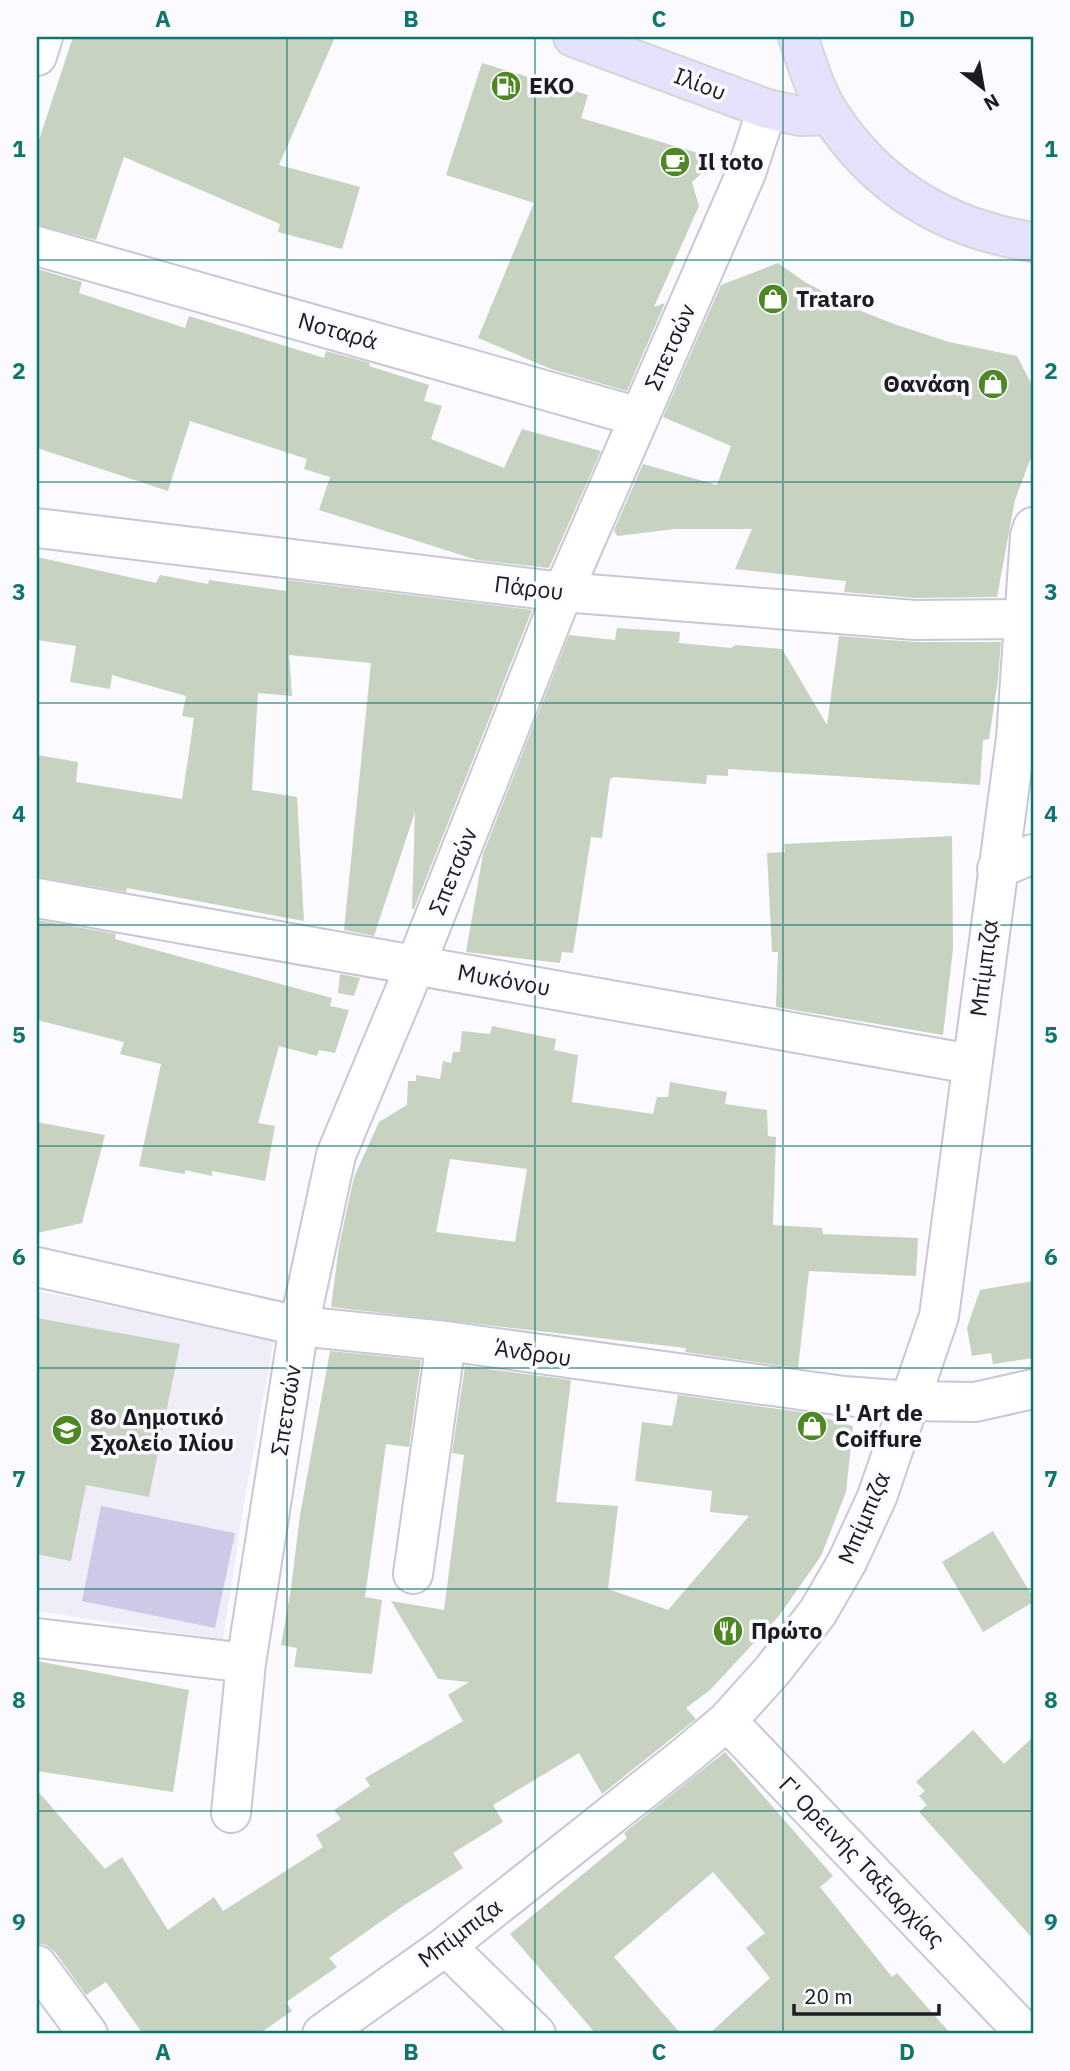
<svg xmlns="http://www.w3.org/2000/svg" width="1070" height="2071" font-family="'IBM Plex Sans',sans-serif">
	<rect width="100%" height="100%" fill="#fbfafe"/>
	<path fill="#efeef8" d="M37 1291 274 1338 242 1515 223 1640 37 1611Z"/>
	<path fill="#cec9e6" d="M101 1506 235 1533 215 1628 82 1601Z"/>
	<path fill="#c7d2c1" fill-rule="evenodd" d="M73 37H335L279 165 360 187 342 249 278 232 280 224 124 157 96 240 37 225V146Z
		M482 63 588 95 581 118 718 159 692 182 699 206 654 307 665 303 627 391 551 369 478 338 534 203 446 175Z
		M778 263 805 282 856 309 894 324 949 342 1017 356 1033 387V452L1015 500 997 597 916 598 844 592 846 581 735 569 752 529H675L617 536 614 530 643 464 717 485 731 446 663 417 721 285Z
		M37 269 82 282 79 293 185 328 189 316 324 358 326 351 370 363 369 366 429 385 424 401 442 406 431 439 504 468 522 429 601 451 549 568 477 560 319 510 330 477 304 469 307 459 190 421 168 491 37 448Z
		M37 557 156 583 160 575 208 584 209 580 286 591V580L532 610 414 909H412L415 812 374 936 344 930 371 663 289 655 292 696 258 693 252 790 297 797 304 921 127 888 126 892 37 877V755L78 762 76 782 182 799 194 718 182 716 186 696 112 675 110 689 70 682 76 646 37 640Z
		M617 628 680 632 679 643 731 648 736 645 782 649 827 725 839 636 915 642H1001L998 679 989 739 983 740 980 785 728 769V776L707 775 706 784 614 777 610 779 602 838 591 837 573 953 562 952 560 963 466 952 483 854 569 635 615 640Z
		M952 836 953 949 943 1035 776 1007 778 952H772L767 853 785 852 784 844Z
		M37 920 116 934 115 939 332 998 330 1006 349 1010 335 1053 319 1050 317 1056 279 1046 258 1123 275 1126 265 1181 212 1171V1176L185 1170V1174L139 1166 161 1064 120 1054 124 1042 37 1020Z
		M340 974 360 978 354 996 338 993Z
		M492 1026 556 1039 554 1050 578 1055 572 1102 653 1114 657 1097H668L670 1082 727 1092 725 1104 767 1110 768 1136 776 1137 773 1225 822 1228 823 1234 918 1238 916 1276 809 1271 798 1368 685 1352 686 1348 331 1307 339 1246 354 1177 379 1122 407 1105 408 1081H416V1075L440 1079 443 1061 451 1063 453 1052H460L462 1031 490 1034ZM450 1159 527 1169 515 1242 436 1232Z
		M37 1122 105 1135 82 1223 37 1233Z
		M1033 1281V1358L993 1364 991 1353 972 1356 967 1328 980 1290Z
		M37 1318 180 1344 149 1497 86 1485 71 1561 37 1554Z
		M330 1351 421 1360 409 1447 386 1444 365 1597 382 1600 372 1674 294 1667 297 1648 281 1645 291 1589 300 1515Z
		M465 1366 571 1380 556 1502 618 1506 608 1589 668 1610 749 1516 710 1512 712 1491 635 1481 642 1422 672 1426 678 1395 808 1413 853 1426 846 1492 821 1556 778 1617 710 1690 686 1708 696 1719 602 1794 579 1753 493 1805 503 1822 453 1853 463 1868 403 1906 329 1958 337 1967 286 2002 292 2011 259 2034H143L106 1982 86 1995 55 1952 46 1945 37 1943V1790L105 1869 122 1857 168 1930 214 1897 223 1911 323 1847 316 1835 341 1819 334 1810 370 1786 365 1778 463 1721 448 1695 469 1682 438 1679 391 1601 444 1610 464 1455 452 1453Z
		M993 1531 1033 1597V1602L983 1632 942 1562Z
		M37 1661 189 1690 173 1792 37 1771Z
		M973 1730 1004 1764 1033 1737V1939L919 1812 927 1805 919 1796 925 1791 916 1782Z
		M725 1752 833 1876 820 1887 892 1977 897 1973 951 2034H709L770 1978 746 1948 765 1933 713 1872 614 1957 681 2034H596L510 1934 627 1838 624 1833Z"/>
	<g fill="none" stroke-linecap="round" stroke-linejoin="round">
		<g stroke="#c9c6d8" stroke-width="42">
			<path id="minor" d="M37 56 43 37
				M37 246 639 417
				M37 528 563 592 915 620 1022 619
				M997 869 1033 854
				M37 898 971 1064
				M37 1267 299 1326 446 1341 844 1396 910 1401 975 1402 1033 1389
				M413 1574 446 1341
				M37 1638 246 1663
				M727 1721 1026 2034
				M231 1813 246 1663 299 1326 336 1155 416 964 563 592 746 173 767 109
				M446 1946 536 2034
				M37 1965 88 2034
				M322 2034 446 1946 682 1759 727 1721 772 1671 818 1612 847 1562 877 1497 939 1316 1016 738 1030 536 1033 527"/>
		</g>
		<g stroke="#d6d6d7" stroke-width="42">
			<path id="major" d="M573 37 767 109 800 116 830 115
				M798 37C807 63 815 92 831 116 879 189 948 229 1033 242"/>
		</g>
		<use href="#minor" stroke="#fff" stroke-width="38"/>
		<use href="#major" stroke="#e6e1fd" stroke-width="38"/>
	</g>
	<path fill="none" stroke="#0f766e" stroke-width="2" stroke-opacity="0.55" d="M287 37V2034M535 37V2034M783 37V2034M37 260H1033M37 482H1033M37 703H1033M37 925H1033M37 1146H1033M37 1368H1033M37 1589H1033M37 1811H1033"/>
	<defs>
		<g id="fuel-disc" transform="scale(1.575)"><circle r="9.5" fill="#4e8825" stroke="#fbfafe"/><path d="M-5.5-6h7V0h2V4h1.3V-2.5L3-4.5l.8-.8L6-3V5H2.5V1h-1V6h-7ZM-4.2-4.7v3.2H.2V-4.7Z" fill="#fff"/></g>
		<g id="cafe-disc" transform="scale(1.575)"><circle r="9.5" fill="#4e8825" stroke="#fbfafe"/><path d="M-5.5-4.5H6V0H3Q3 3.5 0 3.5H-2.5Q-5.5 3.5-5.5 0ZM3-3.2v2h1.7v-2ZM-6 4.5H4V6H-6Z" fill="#fff"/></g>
		<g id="shop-disc" transform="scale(1.575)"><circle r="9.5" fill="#4e8825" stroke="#fbfafe"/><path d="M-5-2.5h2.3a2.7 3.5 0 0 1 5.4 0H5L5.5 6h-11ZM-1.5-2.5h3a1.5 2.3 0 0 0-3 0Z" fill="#fff"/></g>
		<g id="school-disc" transform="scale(1.575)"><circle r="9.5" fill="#4e8825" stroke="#fbfafe"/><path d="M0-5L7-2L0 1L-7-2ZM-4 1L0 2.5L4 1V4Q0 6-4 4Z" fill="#fff"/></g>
		<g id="restaurant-disc" transform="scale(1.575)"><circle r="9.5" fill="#4e8825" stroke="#fbfafe"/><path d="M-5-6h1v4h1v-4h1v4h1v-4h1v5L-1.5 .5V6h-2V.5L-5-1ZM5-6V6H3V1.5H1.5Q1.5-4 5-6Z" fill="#fff"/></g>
	</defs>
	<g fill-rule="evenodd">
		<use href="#fuel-disc" x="506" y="86"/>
		<use href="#cafe-disc" x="675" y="162"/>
		<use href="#shop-disc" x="773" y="299"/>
		<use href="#shop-disc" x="993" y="384"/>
		<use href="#shop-disc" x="812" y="1426"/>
		<use href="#school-disc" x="67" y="1430"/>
		<use href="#restaurant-disc" x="728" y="1631"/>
	</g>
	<g text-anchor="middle" stroke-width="7" stroke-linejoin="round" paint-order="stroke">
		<g font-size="23" fill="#1c1b22" stroke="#fbfafe">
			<text transform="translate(700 84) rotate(21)" y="8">Ιλίου</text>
			<text transform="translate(338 331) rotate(16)" y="8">Νοταρά</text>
			<text transform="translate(670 347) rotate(-66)" y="8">Σπετσών</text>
			<text transform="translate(529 588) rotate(7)" y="8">Πάρου</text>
			<text transform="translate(453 871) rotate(-68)" y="8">Σπετσών</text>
			<text transform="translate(984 968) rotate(-83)" y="8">Μπίμπιζα</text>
			<text transform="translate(504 980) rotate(10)" y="8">Μυκόνου</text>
			<text transform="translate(533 1353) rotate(8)" y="8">Άνδρου</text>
			<text transform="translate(286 1410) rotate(-81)" y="8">Σπετσών</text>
			<text transform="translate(864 1518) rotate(-67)" y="8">Μπίμπιζα</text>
			<text transform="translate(862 1862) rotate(46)" y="8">Γ' Ορεινής Ταξιαρχίας</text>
			<text transform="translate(460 1933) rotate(-37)" y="8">Μπίμπιζα</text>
		</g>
		<g font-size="23" font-weight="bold" fill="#1c1b22" stroke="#fbfafe" text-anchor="start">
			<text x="529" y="94">EKO</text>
			<text x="698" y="170">Il toto</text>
			<text x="796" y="307">Trataro</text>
			<text x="970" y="392" text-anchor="end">Θανάση</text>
			<text x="835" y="1421">L' Art de<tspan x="835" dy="26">Coiffure</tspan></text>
			<text x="90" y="1425">8ο Δημοτικό<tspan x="90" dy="26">Σχολείο Ιλίου</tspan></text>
			<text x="751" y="1639">Πρώτο</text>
		</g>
	</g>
	<rect width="1070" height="2071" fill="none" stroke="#fbfafe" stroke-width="77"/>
	<g transform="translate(983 88) rotate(149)" stroke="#fbfafe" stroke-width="5" paint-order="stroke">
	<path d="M0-5L12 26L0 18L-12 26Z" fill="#1c1b22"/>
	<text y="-10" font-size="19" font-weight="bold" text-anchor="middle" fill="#1c1b22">N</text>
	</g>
	<path d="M794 2004v10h145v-10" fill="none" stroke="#1c1b22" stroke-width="3.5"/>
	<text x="804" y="2004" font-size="21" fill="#1c1b22" stroke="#fbfafe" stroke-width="5" paint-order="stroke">20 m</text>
	<rect x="38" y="38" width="994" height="1994" fill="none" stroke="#0f766e" stroke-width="2.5"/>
	<g font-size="23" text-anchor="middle" font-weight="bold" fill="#0f766e">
		<text x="163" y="27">A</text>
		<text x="411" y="27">B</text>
		<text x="659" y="27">C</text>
		<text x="907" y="27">D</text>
		<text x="19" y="157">1</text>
		<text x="1051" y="157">1</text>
		<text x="19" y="379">2</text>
		<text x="1051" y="379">2</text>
		<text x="19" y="600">3</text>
		<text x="1051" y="600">3</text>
		<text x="19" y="822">4</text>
		<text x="1051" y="822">4</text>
		<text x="19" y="1043">5</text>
		<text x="1051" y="1043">5</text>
		<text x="19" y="1265">6</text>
		<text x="1051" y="1265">6</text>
		<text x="19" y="1487">7</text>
		<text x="1051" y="1487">7</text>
		<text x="19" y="1708">8</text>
		<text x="1051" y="1708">8</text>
		<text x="19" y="1930">9</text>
		<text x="1051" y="1930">9</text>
		<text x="163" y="2060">A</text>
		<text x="411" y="2060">B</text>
		<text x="659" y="2060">C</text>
		<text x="907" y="2060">D</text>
	</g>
</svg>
